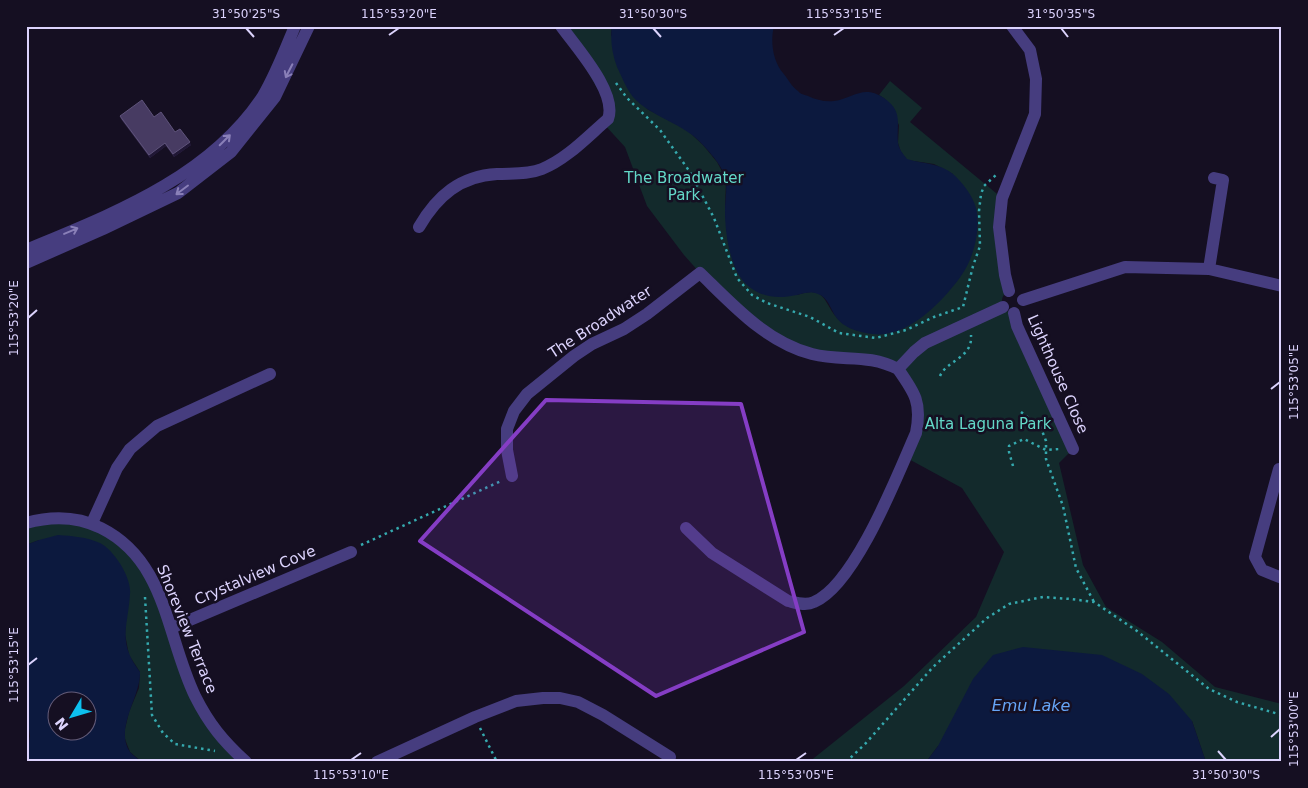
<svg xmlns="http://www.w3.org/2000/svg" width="1308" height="788" font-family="'DejaVu Sans',sans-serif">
	<rect width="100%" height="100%" fill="#150f22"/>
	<path fill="#132a2c" d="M561 26H612L611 35 647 109 687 130 703 145 717 162 726 179 725 211 728 242 735 268 797 295C826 285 823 302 837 318 842 324 851 328 858 331L953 174 934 164 907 160 901 152 898 143 899 125 885 99 879 95 890 81 922 108 910 122 1002 198 1005 293C999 301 1002 310 1011 313L1073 449 1059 463 1083 565 1106 607 1162 642 1215 687 1282 704V762H1206L1192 721 938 746 926 762H809L904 686 976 617 1004 552 962 488 905 457 919 417 898 369 782 343 700 273 684 255 647 206 625 147 603 123 611 112Z
		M79 519 140 559 194 694 246 762H142L130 752 125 739V729L129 712 139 688 140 672 129 655 125 634 126 621 39 540 26 545V523Z"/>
	<path fill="#0c193e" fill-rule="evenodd" d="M612 26H774C770 42 773 61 783 73 788 79 792 87 798 91 800 94 805 95 808 96 816 100 825 102 834 101 854 98 863 84 884 98 904 112 896 124 898 143 899 149 903 154 907 159 923 164 940 163 953 174 962 182 973 196 976 208 981 227 974 257 963 273 945 300 907 339 873 334 861 333 843 328 836 317 831 310 828 297 818 294 810 291 805 293 797 295 778 299 762 298 747 285 730 270 725 233 725 211 725 201 727 191 726 181 724 168 712 155 704 146 683 122 652 118 633 97 626 88 622 77 617 67 612 54 610 40 612 26Z
		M58 535C73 536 86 537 100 543 114 550 132 578 130 594 128 627 117 642 140 672 141 696 114 729 130 752 133 756 139 759 142 762H26L30 736 26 708V545L39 540ZM58 700H88V730H58Z
		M1023 647 1102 655 1142 674 1169 694 1192 721 1206 762H926L938 746 973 679 993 655Z"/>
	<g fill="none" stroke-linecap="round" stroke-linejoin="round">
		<path stroke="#35a9ae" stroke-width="2.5" stroke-dasharray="2.5 4" stroke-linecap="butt" d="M616 83 627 98 660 130 690 172 714 218 737 278 752 295 767 303 810 317 839 333 876 338 906 330 934 317 963 307 973 266 980 246 979 211 981 194 984 186 997 174
			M940 376C947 360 973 358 971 335
			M1021 412 1041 428
			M1048 424 1041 428 1046 441V459L1063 506 1076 568 1094 602
			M1013 466 1009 452V446L1024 439 1046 450 1060 449
			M361 545 501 481
			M145 597 152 715 163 733 175 744 215 751
			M480 728 497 762
			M846 762 866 743 933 667 987 618 1009 604 1043 597 1071 599 1094 602 1137 631 1209 689 1237 702 1282 715"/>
		<path stroke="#463d7f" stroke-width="12" d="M419 227C437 196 460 176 497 174 512 173 527 175 542 169 567 159 588 136 608 119 618 93 576 47 561 26
			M1209 269 1223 180 1214 178
			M1009 291 1005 275 999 227 1002 198 1035 114 1036 79 1030 50 1012 26
			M1023 300 1125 267 1209 269 1282 286
			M1014 313 1017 326 1073 449
			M1279 469 1255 557 1262 570 1282 578
			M512 476 507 450V429L514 411 527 394 574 356 592 344 624 329 647 314 700 273C733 305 766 342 812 354 843 362 867 353 898 369L914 352 925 343 1003 307
			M26 523C51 516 77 516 101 528 167 561 166 636 195 696 209 724 223 741 246 762
			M92 523 117 468 130 449 157 426 270 374
			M686 528 712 553 788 601C797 603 806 606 814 602 855 585 898 474 916 433 922 403 915 393 898 369
			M171 628 351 552
			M377 762 475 717 516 701 543 698H560L578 702 603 715 670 757"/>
		<path stroke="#463d7f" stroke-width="12" d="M26 250C112 214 209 178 263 96 276 74 285 50 295 26
			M26 263 103 229 178 193 231 152 275 97 309 26"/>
	</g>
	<path fill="#35294f" d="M120 116 154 117 175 132 191 145 174 157 166 146 150 158 121 119Z"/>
	<path fill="#201735" d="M190 142 191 145 174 157 173 154Z
		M165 143 166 146 150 158 149 155Z"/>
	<path fill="#473b62" stroke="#5e537a" d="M142 100 154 117 161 112 175 132 180 129 190 142 173 154 165 143 149 155 120 116Z"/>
	<defs><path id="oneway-shaft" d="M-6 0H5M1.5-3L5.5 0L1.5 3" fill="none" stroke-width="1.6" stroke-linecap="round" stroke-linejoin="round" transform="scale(1.25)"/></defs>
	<g stroke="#8a80b8">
		<use href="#oneway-shaft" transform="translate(289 71) rotate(117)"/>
		<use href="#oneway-shaft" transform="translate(225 140) rotate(-45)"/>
		<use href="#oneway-shaft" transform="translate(182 190) rotate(143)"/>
		<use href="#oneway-shaft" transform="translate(71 231) rotate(-23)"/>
	</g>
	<path fill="#853dc5" fill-opacity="0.2" stroke="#853dc5" stroke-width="4" stroke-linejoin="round" d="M546 400 741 404 804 632 656 696 420 541Z"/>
	<path fill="none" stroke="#dcd3fd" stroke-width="2" d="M246 28 254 37M653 28 661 37M1061 28 1068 37M389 35 399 28M834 35 844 28M28 318 37 310M1271 389 1280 382M28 665 37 658M1271 737 1280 729M1218 751 1226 760M351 760 361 753M796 760 806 753"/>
	<g text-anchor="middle" stroke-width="5" stroke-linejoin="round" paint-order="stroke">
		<g font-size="15" fill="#63d9c8" stroke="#150f22">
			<text x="684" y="183">The Broadwater<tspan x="684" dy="17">Park</tspan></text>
			<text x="988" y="429">Alta Laguna Park</text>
		</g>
		<g font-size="15" fill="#dcd3fd" stroke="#150f22">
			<text transform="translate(600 322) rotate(-33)" y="5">The Broadwater</text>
			<text transform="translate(1058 374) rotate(66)" y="5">Lighthouse Close</text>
			<text transform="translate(255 575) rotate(-23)" y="5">Crystalview Cove</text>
			<text transform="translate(187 629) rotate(68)" y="5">Shoreview Terrace</text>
		</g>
		<g font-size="16" font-style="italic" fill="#67a5f7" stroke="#150f22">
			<text x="1031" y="711">Emu Lake</text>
		</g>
	</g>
	<rect width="1308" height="788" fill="none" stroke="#150f22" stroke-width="55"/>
	<g transform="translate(72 716) rotate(232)"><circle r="24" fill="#150f22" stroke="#655d7a"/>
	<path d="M0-4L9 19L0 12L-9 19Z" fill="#0dc0ef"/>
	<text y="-8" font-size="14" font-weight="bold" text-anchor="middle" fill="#dcd3fd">N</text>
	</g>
	<rect x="28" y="28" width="1252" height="732" fill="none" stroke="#dcd3fd" stroke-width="2"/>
	<g font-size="12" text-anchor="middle" fill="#dcd3fd">
		<text x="246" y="18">31°50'25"S</text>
		<text x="399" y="18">115°53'20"E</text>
		<text x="653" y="18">31°50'30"S</text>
		<text x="844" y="18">115°53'15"E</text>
		<text x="1061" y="18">31°50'35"S</text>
		<text transform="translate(14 318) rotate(-90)" y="4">115°53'20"E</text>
		<text transform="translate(1294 382) rotate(-90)" y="4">115°53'05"E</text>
		<text transform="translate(14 665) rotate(-90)" y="4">115°53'15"E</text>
		<text transform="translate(1294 729) rotate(-90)" y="4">115°53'00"E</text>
		<text x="351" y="779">115°53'10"E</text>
		<text x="796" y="779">115°53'05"E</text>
		<text x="1226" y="779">31°50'30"S</text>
	</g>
</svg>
